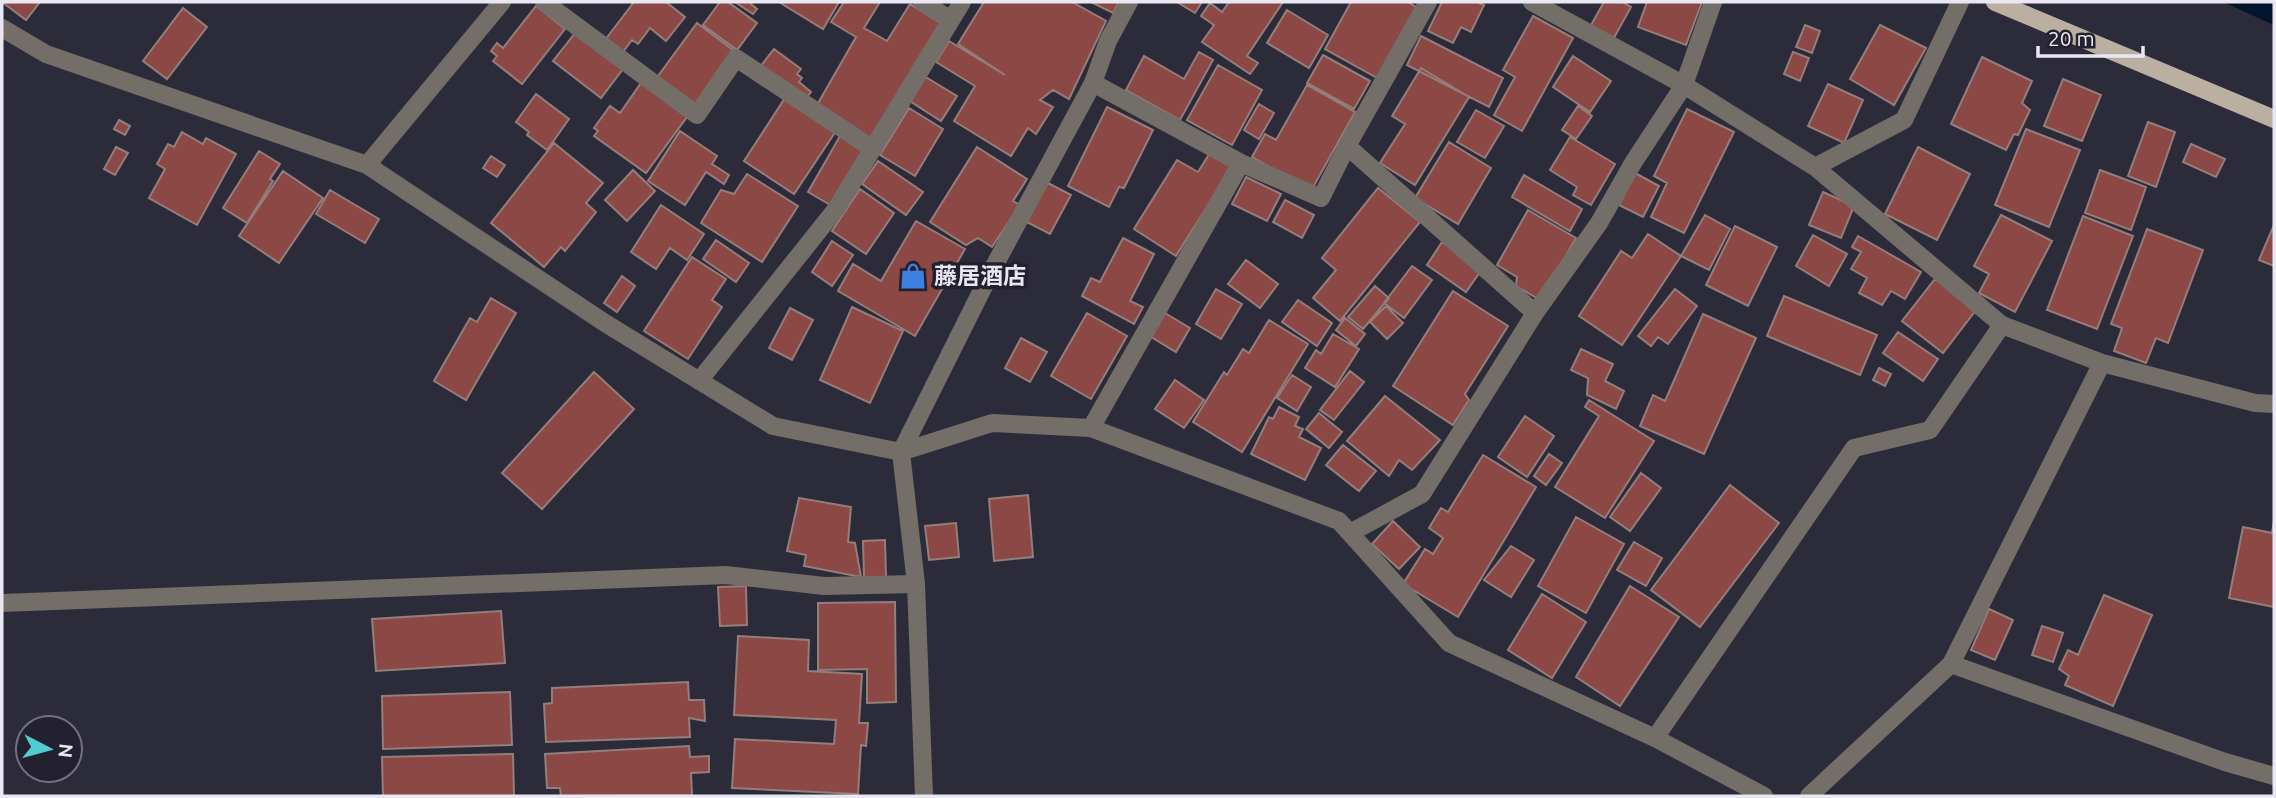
<svg xmlns="http://www.w3.org/2000/svg" width="2276" height="798" font-family="Ubuntu,'Noto Sans JP',sans-serif">
	<rect width="100%" height="100%" fill="#2c2b3a"/>
	<path fill="#01162d" d="M2223 2H2274V25Z"/>
	<path fill="#8c4844" stroke="#947e7c" stroke-width="2" d="M2 2H40L26 20Z
		M634 2H666L685 17 666 41 650 28 638 44 632 40 622 53 605 40Z
		M720 2H728L757 23 737 50 703 25Z
		M735 2H752L751 4 757 9 753 14Z
		M779 2H839L823 29Z
		M844 2H880L864 28 887 41 910 4 940 23 868 143 817 105 856 37 831 22Z
		M984 2H1072L1106 21 1069 99 1053 90 1040 100 1053 107 1036 134 1028 128 1011 156 954 121 975 86 936 62 949 41 1005 75 958 44Z
		M1091 2H1119L1113 13Z
		M1177 2H1202L1195 13Z
		M1229 2H1283L1247 56 1258 63 1250 74 1202 42 1214 25 1201 16 1210 3 1222 12Z
		M1351 2H1408L1416 7 1377 78 1325 49Z
		M1442 2H1477L1484 5 1471 32 1461 27 1453 43 1428 31Z
		M1604 2H1622L1631 7 1614 38 1591 25Z
		M1647 2H1702L1686 45 1638 27Z
		M536 6 565 29 522 84 493 61 497 56 491 51 497 43 503 48Z
		M183 8 207 27 167 79 143 61Z
		M1287 10 1328 35 1309 68 1267 43Z
		M1533 16 1573 38 1522 131 1494 115 1515 77 1503 70Z
		M697 23 737 53 695 110 655 80Z
		M1805 25 1820 31 1812 53 1796 47Z
		M1880 25 1926 48 1894 105 1850 79Z
		M576 32 623 69 601 98 553 61Z
		M1421 36 1503 78 1489 107 1407 65Z
		M774 49 801 69 797 74 802 78 799 82 811 92 804 101 760 67Z
		M1199 52 1213 60 1180 120 1126 90 1144 56 1184 79Z
		M1793 52 1809 58 1800 81 1784 74Z
		M1323 55 1370 81 1354 109 1307 83Z
		M1573 56 1611 81 1590 112 1553 87Z
		M1982 57 2032 81 2022 103 2030 110 2018 135 2014 134 2006 150 1951 124Z
		M1218 65 1262 90 1232 145 1187 120Z
		M1421 68 1469 97 1415 185 1380 163 1405 124 1392 116Z
		M924 76 957 96 941 121 908 100Z
		M2063 79 2101 95 2082 141 2044 126Z
		M641 83 687 117 646 173 594 136 598 131 594 128 610 106 620 113Z
		M1828 84 1863 100 1844 143 1808 126Z
		M1307 85 1355 112 1311 191 1252 157 1265 134 1276 140Z
		M536 94 569 119 547 150 527 135 529 132 516 122Z
		M785 98 836 131 794 194 744 161Z
		M1259 104 1274 113 1259 139 1244 130Z
		M1578 106 1592 116 1576 139 1562 130Z
		M1107 107 1153 130 1124 188 1119 187 1109 207 1068 186Z
		M909 108 943 129 915 176 880 155Z
		M1687 109 1734 132 1684 233 1651 217 1667 183 1654 176Z
		M1476 110 1504 126 1485 158 1457 142Z
		M119 120 130 126 125 135 114 129Z
		M2148 122 2175 132 2156 187 2128 176Z
		M2026 129 2080 150 2049 227 1995 205Z
		M680 131 717 156 712 164 729 175 724 184 706 172 685 205 648 181Z
		M182 132 203 144 206 138 236 154 197 225 149 198 165 169 157 164 168 144 174 147Z
		M840 136 864 150 832 206 808 192Z
		M1570 137 1615 164 1591 205 1573 195 1577 187 1550 170Z
		M1449 142 1491 168 1458 224 1415 198Z
		M554 143 603 183 586 203 596 212 565 251 561 247 544 267 491 223Z
		M2191 144 2225 159 2216 177 2183 162Z
		M116 147 128 153 115 175 104 169Z
		M977 147 1027 179 1013 201 1020 205 992 247 978 238 966 245 930 222Z
		M1918 147 1970 174 1937 240 1885 214Z
		M259 151 280 164 270 179 273 181 247 223 223 208Z
		M1210 153 1232 167 1176 256 1134 229 1177 160 1198 172Z
		M491 156 505 165 497 177 483 168Z
		M878 161 923 192 906 215 862 184Z
		M633 170 655 191 627 221 605 200Z
		M2100 170 2146 187 2131 230 2085 213Z
		M283 171 323 198 279 263 239 236Z
		M1635 173 1659 186 1643 217 1619 205Z
		M747 174 798 206 762 262 701 223 721 190 734 194Z
		M1524 175 1582 209 1570 231 1512 197Z
		M1246 177 1281 194 1267 221 1232 204Z
		M1046 182 1071 195 1050 234 1025 221Z
		M1378 188 1420 222 1340 321 1313 298 1336 270 1322 258Z
		M860 189 894 213 866 254 832 231Z
		M330 190 379 219 365 243 316 214Z
		M1823 192 1854 206 1841 238 1809 225Z
		M1285 200 1314 215 1302 238 1273 222Z
		M661 205 704 234 687 260 670 248 656 269 631 252Z
		M1528 210 1576 238 1540 300 1516 286 1517 277 1497 265Z
		M1705 215 1730 229 1709 270 1681 256Z
		M2001 215 2052 241 2015 312 1979 293 1989 274 1974 266Z
		M2083 216 2133 236 2097 329 2047 310Z
		M916 221 965 249 915 336 838 291 853 264 881 281Z
		M2274 225V266L2259 260Z
		M1735 226 1777 247 1748 306 1706 285Z
		M2147 229 2203 250 2168 343 2156 338 2146 363 2114 351 2122 328 2111 324Z
		M1648 234 1681 256 1622 345 1579 316 1621 251 1632 258Z
		M1813 235 1847 254 1829 286 1796 266Z
		M1858 236 1921 272 1905 299 1891 291 1882 305 1859 293 1867 278 1851 269 1861 252 1852 247Z
		M1123 238 1154 254 1130 301 1143 307 1134 324 1082 296 1091 278 1100 282Z
		M716 240 749 263 736 282 703 259Z
		M832 241 853 255 832 286 812 272Z
		M1442 242 1482 269 1466 292 1427 265Z
		M692 257 726 279 712 300 722 307 688 359 644 331Z
		M1246 260 1278 284 1260 308 1228 284Z
		M1412 266 1432 280 1404 318 1384 303Z
		M622 276 635 286 617 312 604 303Z
		M1935 279 1976 310 1943 353 1902 321Z
		M1375 286 1389 298 1363 329 1348 317Z
		M1216 289 1242 304 1221 339 1196 324Z
		M1675 289 1697 306 1668 344 1658 337 1651 346 1638 336Z
		M1453 291 1508 326 1465 394 1469 400 1453 425 1393 386Z
		M1784 296 1877 335 1860 375 1767 336Z
		M491 298 516 313 466 400 434 381 470 318 477 322Z
		M1298 300 1332 323 1317 346 1282 322Z
		M1386 306 1403 323 1387 339 1370 322Z
		M852 307 903 331 870 403 820 380Z
		M790 308 813 320 792 360 769 348Z
		M1087 313 1127 336 1091 399 1051 376Z
		M1165 313 1190 328 1176 352 1151 337Z
		M1703 314 1756 338 1704 454 1640 426 1653 395 1665 401Z
		M1345 318 1365 334 1356 346 1336 330Z
		M1269 320 1308 344 1242 452 1193 422 1224 372 1227 375 1243 349 1249 353Z
		M1898 332 1938 359 1923 381 1883 353Z
		M1333 334 1359 349 1335 387 1305 368 1316 350 1321 354Z
		M1021 338 1047 352 1030 382 1005 368Z
		M1581 349 1613 364 1605 381 1624 391 1616 409 1587 395 1588 378 1571 370Z
		M1879 368 1891 374 1885 386 1873 380Z
		M1350 371 1364 382 1334 420 1320 410Z
		M594 372 634 409 542 509 502 473Z
		M1292 375 1311 387 1297 411 1277 398Z
		M1175 380 1204 400 1184 428 1155 409Z
		M1385 396 1440 440 1412 470 1399 460 1389 476 1347 441Z
		M1589 400 1654 441 1605 518 1555 487 1599 416 1585 407Z
		M1279 407 1299 417 1295 426 1303 429 1299 437 1321 448 1305 480 1251 454 1269 417 1273 419Z
		M1319 413 1342 432 1329 448 1306 429Z
		M1525 416 1554 436 1527 477 1498 457Z
		M1343 445 1376 471 1359 491 1326 465Z
		M1549 454 1562 463 1546 485 1534 476Z
		M1483 455 1536 487 1458 617 1403 584 1425 549 1433 554 1443 538 1429 528 1441 508 1448 512Z
		M1641 473 1661 488 1630 531 1610 517Z
		M1730 485 1779 523 1700 627 1651 590Z
		M1028 495 1033 557 994 561 989 499Z
		M799 498 851 507 848 542 855 543 861 577 804 566 806 555 787 551Z
		M1576 517 1624 544 1586 613 1538 586Z
		M2274 520V607L2229 598 2243 527 2272 533Z
		M1393 521 1420 547 1399 569 1372 544Z
		M956 523 959 557 929 560 925 526Z
		M885 540 886 577 864 578 863 541Z
		M1634 542 1662 558 1646 586 1617 570Z
		M1511 546 1534 560 1511 597 1484 580Z
		M746 586 747 625 720 626 718 587Z
		M1630 586 1679 617 1620 706 1576 677Z
		M1542 594 1586 622 1552 678 1508 650Z
		M2104 595 2152 615 2113 706 2065 685 2069 676 2059 669 2068 650 2078 655Z
		M895 602 896 702 867 703V669L818 670V603Z
		M1989 609 2013 620 1995 660 1971 650Z
		M501 611 505 663 376 671 372 619Z
		M2042 626 2063 633 2053 662 2032 655Z
		M738 636 809 640 808 671 862 674 859 723H868L866 746 861 745 858 794 732 788 735 739 834 744 836 720 734 715Z
		M688 682 689 700H704L705 721 689 718 690 737 546 742 544 704 552 703V688Z
		M510 692 512 745 383 749 382 696Z
		M689 746 690 757 709 756V772L691 773 692 795 561 796 560 788H547L545 754Z
		M513 754 514 796H383L382 757Z"/>
	<g fill="none" stroke-linecap="round" stroke-linejoin="round">
		<path stroke="#746e68" stroke-width="18" d="M544 2 697 115 736 58 873 149
			M922 2 951 20
			M1532 2 1684 85 1815 167 2002 325 2102 363 2255 403 2274 404
			M2 28 46 54 367 165 605 323 773 426 901 452 992 423 1091 428 1339 521 1449 643 1655 738 1764 796
			M1093 83 1241 163 1321 198 1347 146
			M367 165 502 2
			M1815 167 1904 120 1960 2
			M1535 313 1599 223 1633 163 1684 85 1713 2
			M699 381 836 209 962 2
			M1091 428 1241 163
			M1350 533 1422 494 1535 313 1347 146 1428 2
			M2 603 726 575 824 586 916 584
			M1951 664 2225 762 2274 776
			M1655 738 1854 448 1930 430 2002 325
			M924 796 916 584 901 452 992 270 1093 83 1108 41 1129 2
			M1809 796 1951 664 2102 363"/>
		<path stroke="#bbafa2" stroke-width="18" d="M1995 2 2274 119"/>
	</g>
	<defs>
		<g id="shop-bare" transform="scale(2.1)"><path d="M-5-2.5h2.3a2.7 3.5 0 0 1 5.4 0H5L5.5 6h-11ZM-1.5-2.5h3a1.5 2.3 0 0 0-3 0Z" fill="#3f7fe0" stroke="#23212f" stroke-width="2.5" paint-order="stroke"/></g>
	</defs>
	<g fill-rule="evenodd">
		<use href="#shop-bare" x="913" y="276"/>
	</g>
	<g text-anchor="middle" stroke-width="7" stroke-linejoin="round" paint-order="stroke">
		<g font-size="23" font-weight="bold" fill="#e9e8f2" stroke="#23212f" text-anchor="start">
			<text x="934" y="284">藤居酒店</text>
		</g>
	</g>
	<rect width="2276" height="798" fill="none" stroke="#e9e8f2" stroke-width="7"/>
	<g transform="translate(49 749) rotate(96)"><circle r="33" fill="#23212f" stroke="#72717d" stroke-width="2"/>
	<path d="M0-5L12 26L0 18L-12 26Z" fill="#52ccd0"/>
	<text y="-10" font-size="19" font-weight="bold" text-anchor="middle" fill="#e9e8f2">N</text>
	</g>
	<path d="M2038 46v10h105v-10" fill="none" stroke="#e9e8f2" stroke-width="3.5"/>
	<text x="2048" y="46" font-size="21" fill="#e9e8f2" stroke="#23212f" stroke-width="5" paint-order="stroke">20 m</text>
</svg>
